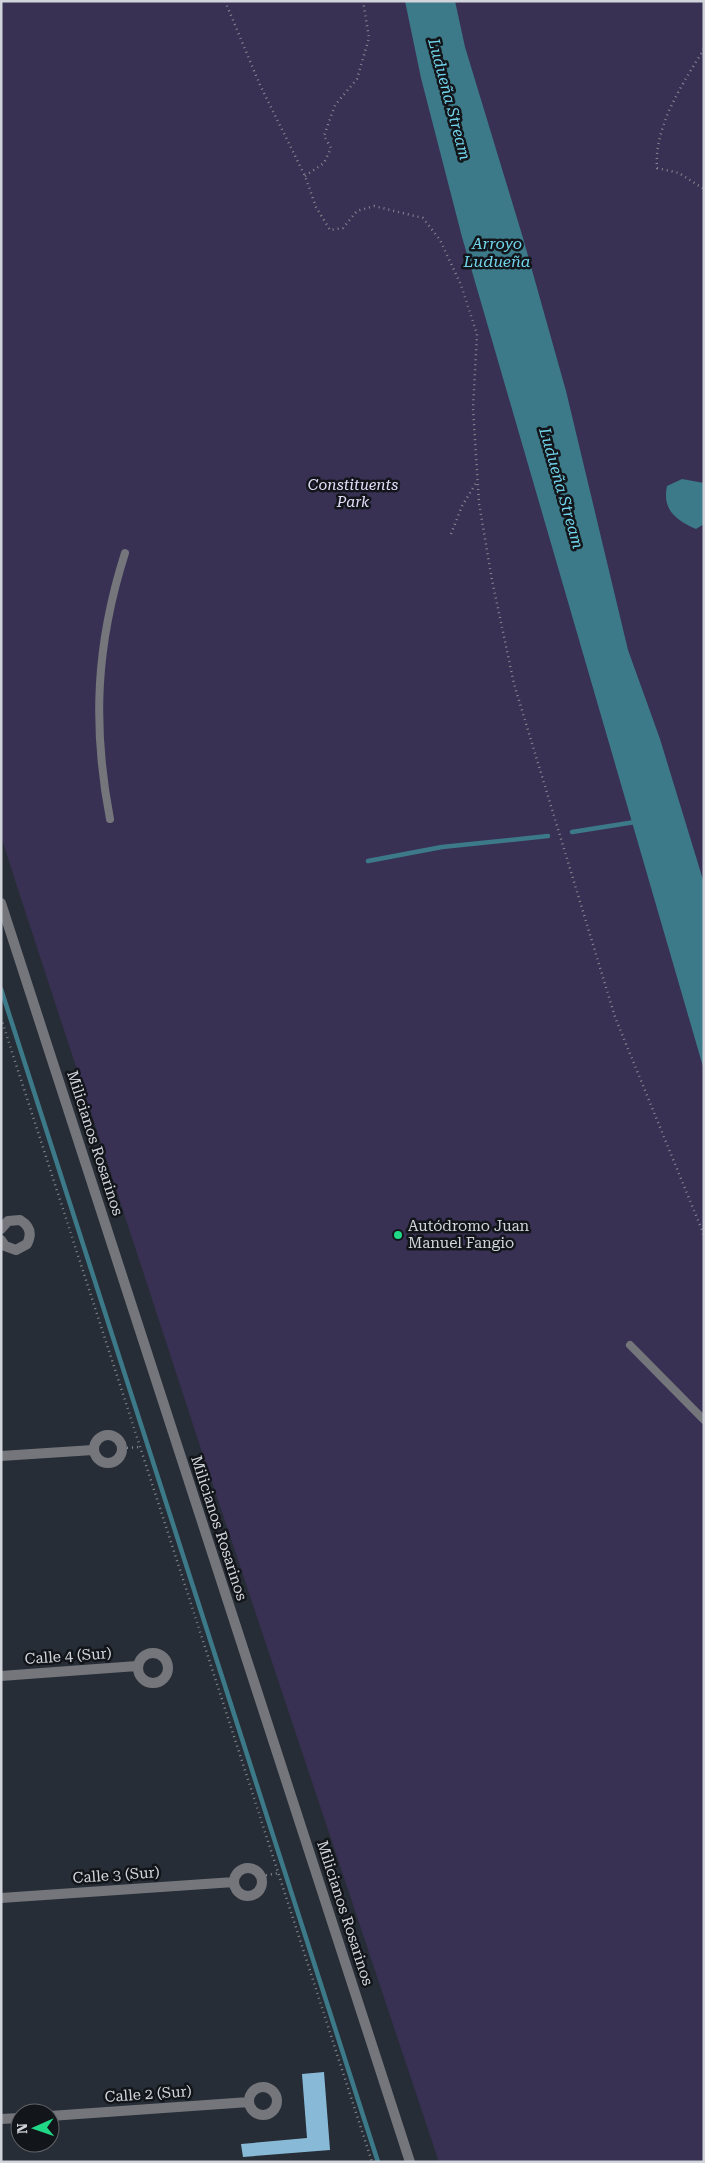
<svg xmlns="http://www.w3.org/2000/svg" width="705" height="2163" font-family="'Roboto Serif',serif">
	<rect width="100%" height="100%" fill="#272d36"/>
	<path fill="#393154" d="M1 1H704V2162H439L204 1458 14 877 1 836Z"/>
	<path fill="#3c7a89" d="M405 1H455L465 47 523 238 566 391 628 650 660 739 704 883V1070L462 237 421 78Z
		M682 479 704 483V524L696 529C676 520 662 510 667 486Z"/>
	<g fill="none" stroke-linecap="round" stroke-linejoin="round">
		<path stroke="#3c7a89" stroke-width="4.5" d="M572 832 635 822
			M368 861 442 847 548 836
			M1 989 378 2162"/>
	</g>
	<path fill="#88bad8" d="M324 2072 330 2150 243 2157 241 2144 307 2138 302 2074Z"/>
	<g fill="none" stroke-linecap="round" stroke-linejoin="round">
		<path stroke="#83888f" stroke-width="2.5" stroke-dasharray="1 4" stroke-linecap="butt" d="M225 1 260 85 305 176 316 207 330 230 343 228 357 211 374 206 423 218 440 240 461 285 477 334 473 408 479 503 492 580 514 684 615 1017 704 1235
			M704 49C683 83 654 126 657 168L679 173 704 189
			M305 176 324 163 331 148 324 136 335 105 357 79 369 38 363 1
			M451 534 462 506 476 483
			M1 1018 372 2162
			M122 1448 140 1447
			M261 1876 279 1873"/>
		<path stroke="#74767b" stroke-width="8" d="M110 819C92 725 96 644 125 553
			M630 1345 704 1420"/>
		<path stroke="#74767b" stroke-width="10" d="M1 903 410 2162
			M1 1229 8 1221 20 1220C30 1226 32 1234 27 1244L16 1250 5 1246 1 1240
			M94 1449a14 14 0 1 1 28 0a14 14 0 1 1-28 0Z
			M1 1456 93 1450
			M138 1668a15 15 0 1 1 30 0a15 15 0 1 1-30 0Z
			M1 1676 137 1666
			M234 1882a14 14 0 1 1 28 0a14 14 0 1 1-28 0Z
			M1 1898 234 1882
			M249 2101a14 14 0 1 1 28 0a14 14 0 1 1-28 0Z
			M50 2116 249 2102
			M1 2119 20 2118"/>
	</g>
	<circle fill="#21d887" stroke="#121519" stroke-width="2" cx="398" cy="1235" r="5"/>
	<g text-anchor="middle" stroke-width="5" stroke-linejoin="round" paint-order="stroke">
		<g font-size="15" font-style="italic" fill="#e4dffc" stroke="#121519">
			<text x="353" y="490">Constituents<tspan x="353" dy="17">Park</tspan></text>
		</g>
		<g font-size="15" fill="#d1d5db" stroke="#121519">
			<text transform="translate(95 1143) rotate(72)" y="5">Milicianos Rosarinos</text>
			<text transform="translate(219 1528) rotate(72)" y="5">Milicianos Rosarinos</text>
			<text transform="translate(68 1656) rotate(-4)" y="5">Calle 4 (Sur)</text>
			<text transform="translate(116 1875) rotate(-4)" y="5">Calle 3 (Sur)</text>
			<text transform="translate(345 1913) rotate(72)" y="5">Milicianos Rosarinos</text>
			<text transform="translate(148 2094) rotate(-4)" y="5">Calle 2 (Sur)</text>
		</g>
		<g font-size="15" fill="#d1d5db" stroke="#121519" text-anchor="start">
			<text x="408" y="1231">Autódromo Juan<tspan x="408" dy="17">Manuel Fangio</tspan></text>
		</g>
		<g font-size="16" font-style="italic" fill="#72d4ec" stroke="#121519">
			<text transform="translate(450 99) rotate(75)" y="6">Ludueña Stream</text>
			<text x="497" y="249">Arroyo<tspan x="497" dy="18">Ludueña</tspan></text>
			<text transform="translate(562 488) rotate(74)" y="6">Ludueña Stream</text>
		</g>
	</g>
	<rect width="705" height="2163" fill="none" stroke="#d1d5db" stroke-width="5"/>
	<g transform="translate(35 2128) rotate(268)"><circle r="24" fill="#121519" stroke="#5e6267"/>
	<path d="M0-4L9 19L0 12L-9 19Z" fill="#21d887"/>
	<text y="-8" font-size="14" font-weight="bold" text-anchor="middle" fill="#d1d5db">N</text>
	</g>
</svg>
